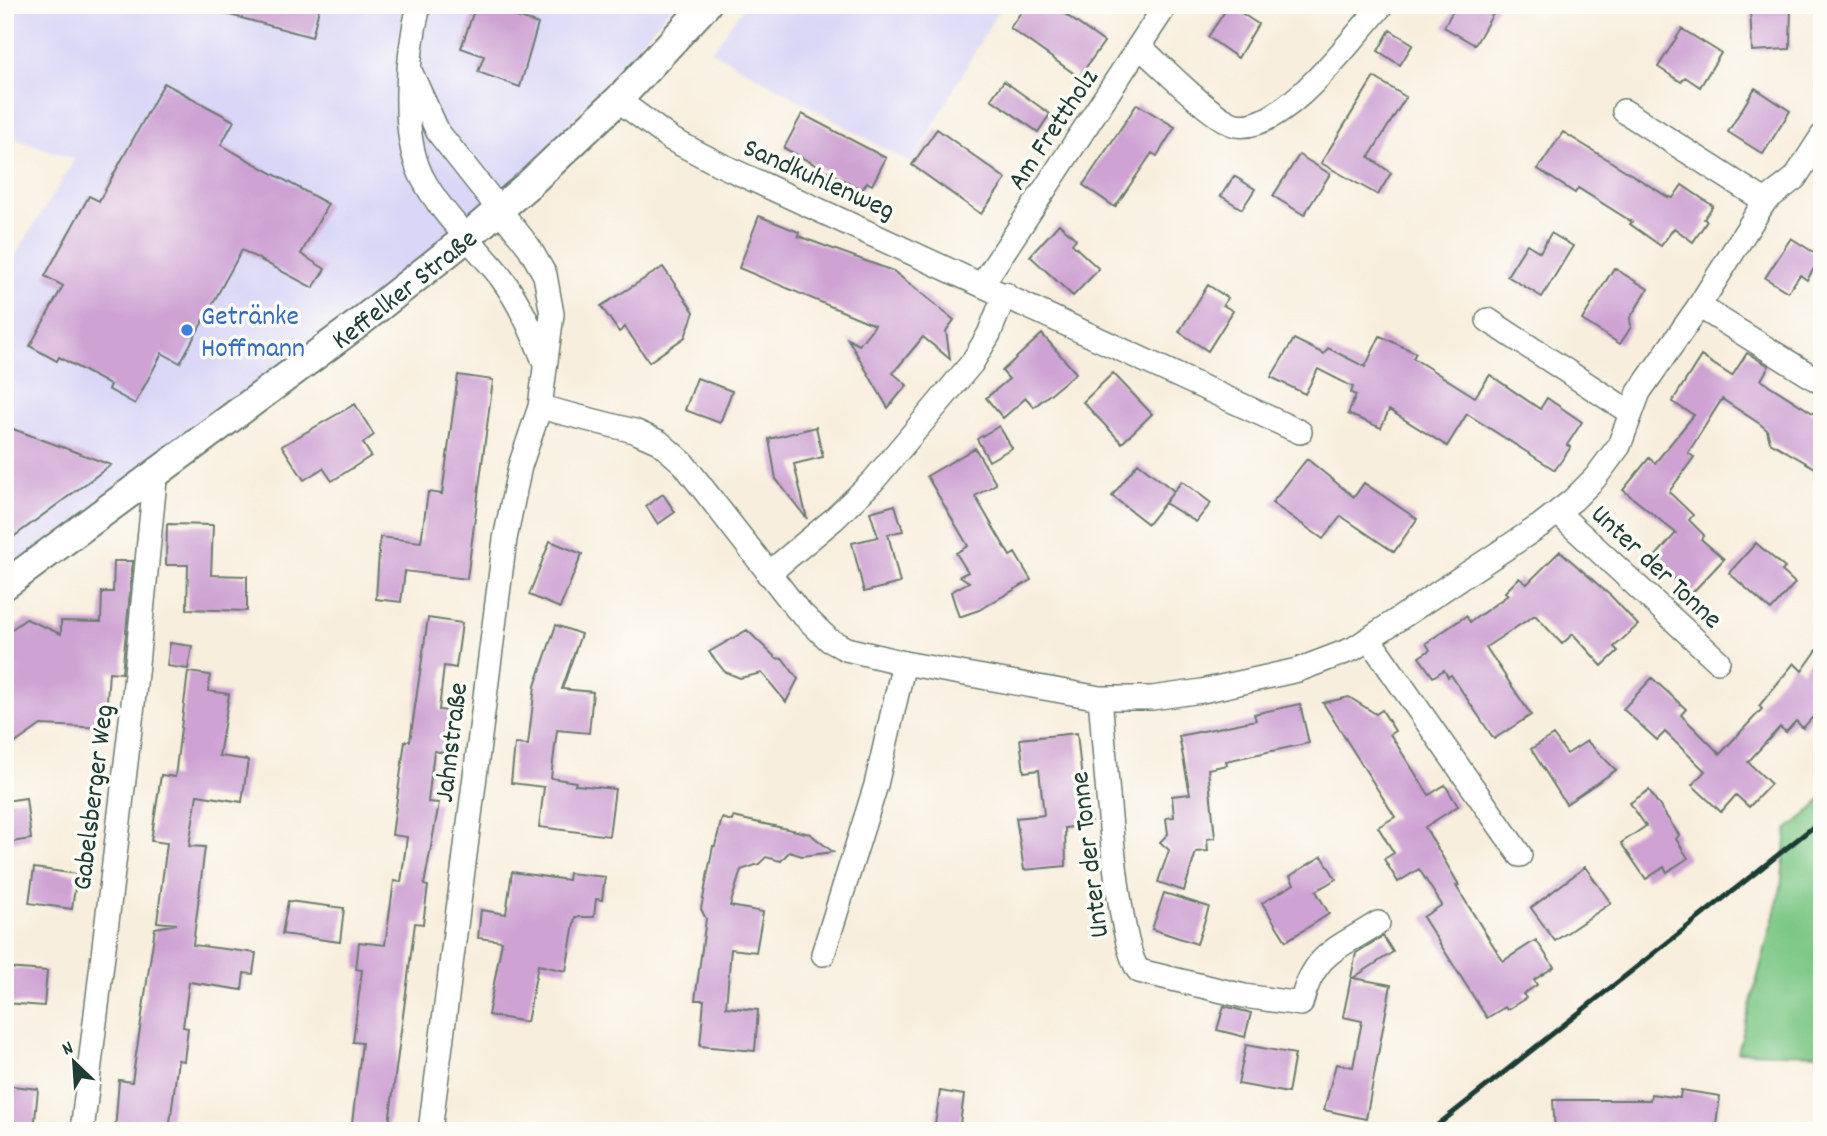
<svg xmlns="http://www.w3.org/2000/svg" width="1827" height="1136" font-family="Dekko,sans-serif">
	<rect width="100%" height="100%" fill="#fdfcf7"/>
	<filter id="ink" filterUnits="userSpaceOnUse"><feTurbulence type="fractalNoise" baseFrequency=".0143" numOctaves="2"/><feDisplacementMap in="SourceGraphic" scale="14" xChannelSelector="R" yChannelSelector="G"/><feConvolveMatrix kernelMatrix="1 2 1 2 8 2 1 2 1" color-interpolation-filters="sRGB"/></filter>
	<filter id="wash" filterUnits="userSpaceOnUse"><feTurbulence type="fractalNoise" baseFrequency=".00686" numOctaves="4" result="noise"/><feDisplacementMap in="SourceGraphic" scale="28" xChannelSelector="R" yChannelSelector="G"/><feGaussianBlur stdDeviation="1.57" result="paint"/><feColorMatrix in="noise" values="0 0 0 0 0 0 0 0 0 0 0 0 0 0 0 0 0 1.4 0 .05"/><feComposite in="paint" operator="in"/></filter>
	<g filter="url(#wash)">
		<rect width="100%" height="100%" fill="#f8eedd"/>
		<path fill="#d9d6f7" d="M5 5H673L492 213 5 579V272L75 159 5 135Z
			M745 5H1001L912 164 712 51Z"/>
		<path fill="#7cc785" stroke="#4e825c" stroke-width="2" d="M1822 797V1054L1738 1052 1781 888 1787 830 1815 807Z"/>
		<g id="blocks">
			<path fill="#cea2d3" d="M220 5H320L312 37 219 12Z
				M476 5H504L502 12 538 24 520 87 478 72 484 56 461 48Z
				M1026 5H1052L1104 42 1079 77 1010 28Z
				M1229 5 1258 24 1238 58 1208 37Z
				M1456 5H1498L1475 45 1444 27Z
				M1750 5H1791L1790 49 1752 51Z
				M1682 29 1721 53 1700 87 1685 77 1681 82 1658 67Z
				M1390 30 1413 44 1400 65 1378 51Z
				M1374 77 1406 97 1369 157 1391 173 1378 195 1321 163Z
				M1004 81 1050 114 1038 132 991 99Z
				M164 83 234 121 221 145 328 204 301 254 325 269 313 288 242 250 180 363 162 353 135 404 108 389 110 385 59 357 57 361 30 346 63 286 45 276 89 196 99 201Z
				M1755 88 1790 111 1763 154 1728 132Z
				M1137 104 1175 127 1157 156 1152 153 1115 207 1083 185Z
				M802 114 886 158 872 185 867 182 862 190 784 148Z
				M937 129 1006 179 981 214 912 165Z
				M1563 132 1668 197 1673 198 1682 185 1713 206 1704 219 1707 221 1693 242 1674 228 1661 246 1630 224 1632 222 1578 188 1575 193 1538 169Z
				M1299 155 1330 174 1304 215 1273 196Z
				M1234 176 1255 189 1242 209 1221 196Z
				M759 216 799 232 798 236 893 271 914 287 954 320 946 331 950 359 923 337 893 373 907 385 888 408 848 339 859 345 875 325 739 268Z
				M1059 224 1076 239 1072 244 1099 269 1073 296 1030 256Z
				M1551 233 1573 246 1542 297 1507 276 1527 244 1540 252Z
				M1791 238 1821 257 1807 280 1800 275 1788 292 1765 278Z
				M663 267 694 312 685 337 649 362 625 327 619 332 601 306Z
				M1614 268 1648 289 1630 318 1631 327 1620 344 1582 320Z
				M1208 285 1228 298 1223 305 1233 311 1208 351 1179 332Z
				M1042 334 1076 373 1034 407 1026 398 1003 418 986 398 1009 379 1002 371Z
				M1380 336 1416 353 1413 358 1475 397 1490 375 1540 409 1547 398 1582 422 1567 445 1571 447 1555 470 1467 414 1447 446 1389 410 1381 428 1348 414 1356 395 1351 393 1353 387 1318 369 1305 394 1271 377 1294 339 1324 354 1328 348 1365 367Z
				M1747 353 1769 366 1761 380 1822 419V472L1770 442 1767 430 1760 424 1722 399 1688 453 1694 457 1669 492 1693 515 1689 520 1704 535 1701 539 1724 559 1691 594 1653 559 1676 533 1623 490 1649 458 1655 463 1694 415 1672 402 1701 356 1732 376Z
				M1113 373 1152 414 1122 443 1083 402Z
				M458 375 493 380 467 579 405 571 401 602 376 599 380 537 421 542 428 492 442 494Z
				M697 378 732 391 720 423 685 410Z
				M355 404 374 435 363 443 371 456 332 481 323 468 304 480 282 446Z
				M5 426 111 465 5 543Z
				M999 426 1012 448 989 461 977 439Z
				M816 427 823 457 794 464 807 519 776 479 769 439Z
				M975 448 996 484 975 496 1010 556 1015 553 1031 580 979 610 959 617 951 592 969 582 960 576 968 572 956 553 968 546 927 476Z
				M1307 459 1354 497 1364 483 1417 519 1394 552 1341 516 1323 539 1272 503Z
				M1138 463 1174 491 1148 524 1112 496Z
				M1182 481 1211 503 1196 522 1165 503Z
				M663 494 675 512 658 524 646 506Z
				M895 505 903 531 888 534 900 583 864 592 852 543 878 537 870 512Z
				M167 524 213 525 211 575 247 576V611L187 609 188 565H166Z
				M550 541 582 554 560 608 529 595Z
				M1756 543 1785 568 1782 571 1795 583 1771 610 1729 573Z
				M1560 551 1612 597 1638 625 1614 647 1618 651 1602 666 1573 634 1562 644 1535 615 1486 647 1531 715 1494 739 1451 675 1448 677 1444 670 1433 677 1419 657 1430 650 1426 643 1466 616 1470 622 1508 595 1505 592 1519 578 1527 584Z
				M114 561H133L122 673 109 672 105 728 41 725 5 750V634L26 619 61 634V621L101 622 102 592H113Z
				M428 618 462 623 456 668 444 666 439 710 450 711 445 753 434 751 428 802 439 803 424 885 428 886 423 924 415 923 388 1131H351L362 1043 353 1042 362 970 356 969 359 942 385 945 394 881 401 882 407 837 392 835 405 741H410Z
				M556 625 581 634 562 689 593 692 589 733 557 730 551 778 576 782 575 785 615 789 609 836 539 827 544 787 511 783 515 744 528 745 535 686Z
				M747 630 776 658 783 659 798 679 786 702 762 673 740 678 725 672 709 652Z
				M170 643 192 646 188 669 167 666Z
				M1822 643V707L1803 728 1796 721 1786 732 1780 727 1748 762 1771 784 1749 807 1736 795 1721 812 1692 785 1705 771 1665 732 1657 740 1623 709 1652 678 1686 709 1681 715 1720 754 1762 709 1759 706 1794 663 1802 671Z
				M188 672 210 675 208 691 229 694 219 756 248 760 242 802 197 795 189 846 205 847 193 945 256 953 253 974 244 973 242 990 189 982 183 1027 188 1028 184 1061 178 1060 169 1131H115L119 1080 132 1082 155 928 177 924 157 922 167 843 151 841 161 775 175 777Z
				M1349 697 1376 714 1382 710 1395 731 1390 734 1429 795 1445 785 1458 806 1425 827 1459 885 1456 886 1503 961 1536 940 1554 967 1534 980 1537 985 1523 994 1526 998 1507 1010 1505 1007 1487 1018 1423 917 1442 905 1419 869 1398 882 1384 859 1394 853 1378 827 1395 817 1323 703Z
				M1300 704 1309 743 1226 761 1227 765 1208 769 1215 838 1207 839 1208 851 1196 852 1184 891 1158 882 1169 850 1160 842 1168 834 1166 818 1174 817 1172 796 1190 794 1179 736 1256 720 1254 714Z
				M1077 733 1084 799H1088L1091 825 1065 828 1066 866 1024 870 1016 818 1044 815 1039 770 1024 772 1020 739Z
				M1553 735 1567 754 1587 741 1616 770 1566 804 1531 749Z
				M1649 790 1679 835 1676 839 1688 858 1667 872 1664 867 1646 879 1621 843 1646 826 1630 803Z
				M26 798 31 839 5 843V801Z
				M733 817 810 834 833 852 802 856 789 852 781 861 766 857 759 864 741 870 730 906 763 912 756 952 731 949 726 1007 758 1010 755 1051 700 1046 704 1000H695L706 919 701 909 713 846H715L722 818 732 821Z
				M1322 856 1336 879 1316 891 1329 914 1286 941 1262 903 1294 884 1290 876Z
				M1585 867 1611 903 1555 941 1531 908Z
				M34 868 77 874 72 909 29 903Z
				M512 872 568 880 569 873 605 877 602 900 596 899 594 917H575L566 971 538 965 527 1022 488 1015 502 941 478 938 481 910 506 914Z
				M1164 893 1209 907 1197 944 1152 929Z
				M288 901 344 908 340 942 282 934Z
				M1383 936 1393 952 1353 978 1391 985 1366 1119 1324 1110 1336 1064 1353 1067 1362 1021 1343 1017 1356 953Z
				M5 968 47 971 44 1006 5 1003Z
				M1224 1006 1251 1013 1245 1037 1217 1030Z
				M1246 1045 1295 1054 1288 1093 1238 1084Z
				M12 1086 38 1089 34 1131H12L13 1118H9Z
				M1681 1090 1720 1096 1715 1131H1555L1553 1100H1650L1651 1094 1680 1098Z
				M940 1091 964 1095 959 1131H934Z"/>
		</g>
	</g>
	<g filter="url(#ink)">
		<use href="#blocks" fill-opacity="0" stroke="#6b7b6f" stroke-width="2"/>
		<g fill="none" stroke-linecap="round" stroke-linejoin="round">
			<g stroke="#6b7b6f" stroke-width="26">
				<path id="minor" d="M419 5C408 51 400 131 421 175 440 213 474 243 500 276 520 303 532 331 544 361
					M1140 47C1160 64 1213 120 1236 125 1283 134 1353 37 1382 5
					M411 73 438 132 529 247 545 275 552 314 540 407 520 466 505 539 430 1131
					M618 100 671 139 719 164 1300 432
					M1624 111 1765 201
					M983 283 1166 5
					M1699 306 1822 383
					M1488 320 1631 413
					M540 407 634 431 659 442 683 463 797 609 829 640 846 649 904 663 1100 698H1152L1202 691 1298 670 1353 649 1541 525 1573 500 1595 478 1619 446 1639 392 1699 306 1765 201 1795 178 1822 136
					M1558 513 1718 661
					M768 574 834 519 873 481 972 363 989 334 1005 294
					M1369 639 1520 855
					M1100 698C1105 747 1115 942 1139 971L1244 996 1301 1004C1314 952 1336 950 1378 923
					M823 954 876 785 904 663
					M82 1131 133 704 156 470"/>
			</g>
			<g stroke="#6b7b6f" stroke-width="32">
				<g id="tertiary">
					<path id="s1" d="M5 585 355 326 460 243 529 184 618 100 706 5"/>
				</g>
			</g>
			<use href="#minor" stroke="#fff" stroke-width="23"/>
			<use href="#tertiary" stroke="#fff" stroke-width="28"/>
			<path stroke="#1f3d34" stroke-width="5" d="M1430 1131 1822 820"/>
		</g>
	</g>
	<circle fill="#3f7fe0" stroke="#fdfcf7" stroke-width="2.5" cx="187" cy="330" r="7"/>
	<g text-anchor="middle" stroke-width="7" stroke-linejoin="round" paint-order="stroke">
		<g font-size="28" fill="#1f3d34" stroke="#fdfcf7">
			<text transform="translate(1051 128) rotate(-56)" y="10">Am Frettholz</text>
			<text transform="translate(820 177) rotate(24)" y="10">Sandkuhlenweg</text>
			<text dy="10" stroke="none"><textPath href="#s1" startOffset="497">Keffelker Straße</textPath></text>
			<text transform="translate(1658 565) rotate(43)" y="10">Unter der Tonne</text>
			<text transform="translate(449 742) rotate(-83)" y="10">Jahnstraße</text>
			<text transform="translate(91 797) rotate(-83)" y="10">Gabelsberger Weg</text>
			<text transform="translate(1087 855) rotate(-97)" y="10">Unter der Tonne</text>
		</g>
		<g font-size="28" fill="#366cbe" stroke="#fdfcf7" text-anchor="start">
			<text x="201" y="324">Getränke<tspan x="201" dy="32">Hoffmann</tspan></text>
		</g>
	</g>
	<rect width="1827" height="1136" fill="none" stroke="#fdfcf7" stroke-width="28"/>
	<g transform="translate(74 1062) rotate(335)" stroke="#fdfcf7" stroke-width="5" paint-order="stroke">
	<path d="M0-5L12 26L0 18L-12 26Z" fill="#1f3d34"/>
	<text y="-10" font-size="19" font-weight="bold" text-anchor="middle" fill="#1f3d34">N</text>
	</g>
</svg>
